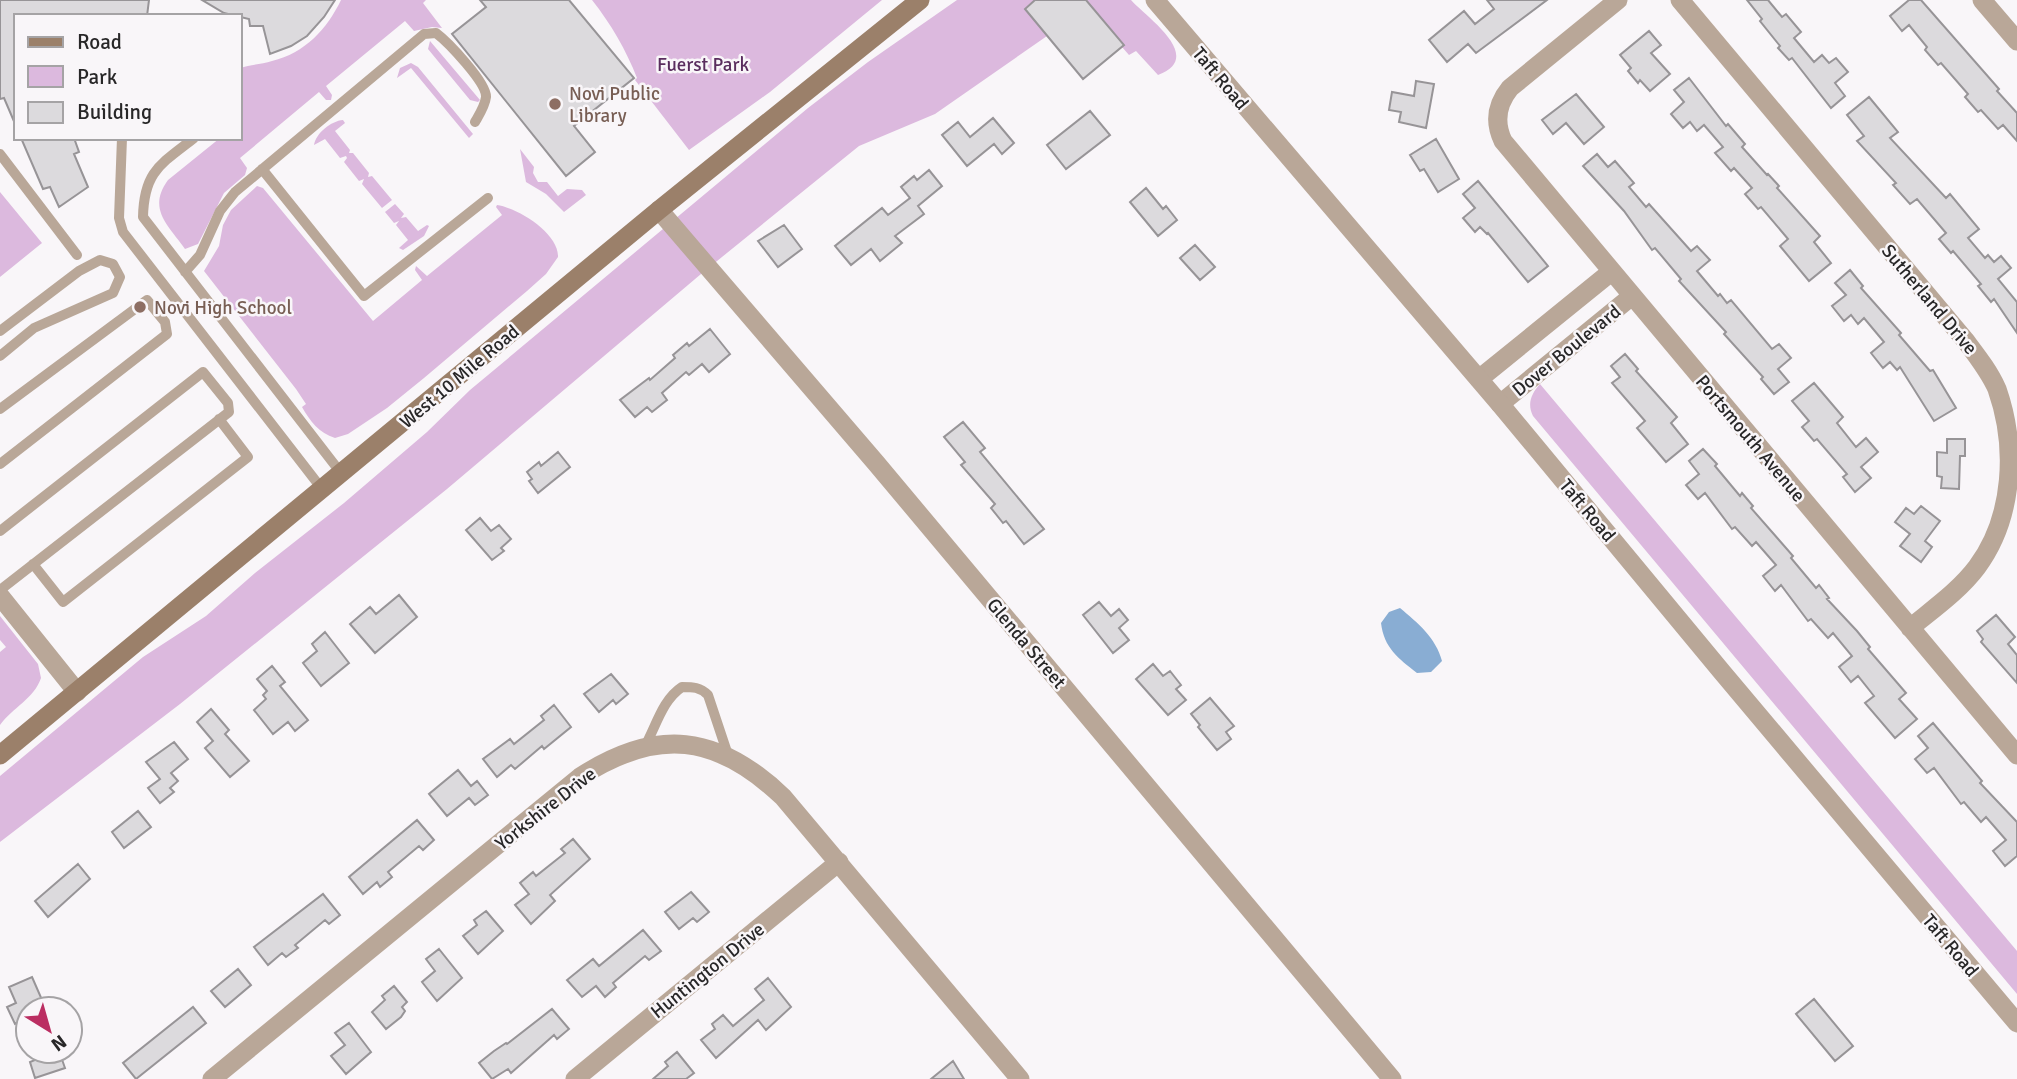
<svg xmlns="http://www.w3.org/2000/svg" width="2017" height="1079" font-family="Signika,sans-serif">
	<rect width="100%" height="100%" fill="#f9f6f9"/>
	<path fill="#dcb9de" d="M341 0H426L423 3 442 28 432 27 414 31 405 21 326 86 332 95 331 100H326L319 92 240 158 247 168 245 175 224 193 198 244 185 249C168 225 147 209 168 180L220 138H240V68C250 65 262 64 272 61 305 53 327 29 341 0Z
		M592 0H882L770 92 689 150 635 80 637 78C626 50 611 24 592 0Z
		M957 0H1035L1025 9 1047 36 935 114 859 146 701 274 447 489 180 704 0 842V776L143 657 206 616 255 573 344 503 427 432 470 390 808 108 868 62Z
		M1086 0H1131C1146 17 1206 57 1158 75L1136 51 1129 55 1122 47 1123 45Z
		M430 41 480 100 478 102 470 100 428 49Z
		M411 63 418 67 473 134 469 138 411 68 397 78 400 68Z
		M343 120 345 123 335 131 350 150 349 153H353L369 173 368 177 372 176 392 200 382 208 362 184 364 179 359 181 344 162 347 158 346 156 340 158 325 139 314 145C316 133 331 121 343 120Z
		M520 149 534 167 533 173 538 182H547L558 196 567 189 582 190 586 195 564 212 546 194 526 182Z
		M257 186 263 188 373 321 422 280 415 270 416 266 427 276 502 215 496 207 497 205C518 208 559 233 558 257L546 274 527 291 424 378 387 408 348 434 335 438C319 433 310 421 302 407L306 404 296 389 204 271 219 246 223 225 231 210Z
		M0 192 42 243 0 277Z
		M395 204 404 214 401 218 406 217 418 231 427 225 429 226 424 236 403 250 399 248 408 240 396 225 399 221 394 223 385 212Z
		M1540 384 2017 951V994L1533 416C1527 404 1531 394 1540 384Z
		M0 616 38 664 41 678C34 699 12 708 0 725V652L6 647 0 640Z"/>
	<path fill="#89add3" d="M1400 608C1418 623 1436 638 1442 661L1431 672 1417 673C1398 658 1384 648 1381 623L1389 612Z"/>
	<path fill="#dcdadd" stroke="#979497" stroke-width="2" d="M0 0H149L147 16H16V126L4 98 0 99Z
		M202 0H335L324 17 307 36 291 46 270 54 263 26H250L249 19 224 13Z
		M480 0H569L634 78 574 126 595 152 566 176 452 34 486 7Z
		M1035 0H1086L1124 45 1083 79 1025 9Z
		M1487 0H1547L1476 53 1468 44 1447 62 1429 40 1464 11 1475 24 1494 9Z
		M1747 0H1768L1782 17 1786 14 1801 32 1794 38 1814 62 1822 55 1829 63 1836 58 1848 72 1835 83 1845 96 1831 108 1792 58 1789 60 1778 48 1780 46 1760 21 1762 19Z
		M1909 0H1921L1999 89 1997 91 2017 113V141L2003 125 1998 129 1981 110 1978 112 1965 97 1968 94 1941 63 1938 65 1925 50 1927 47 1909 25 1902 31 1890 16Z
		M1649 31 1661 45 1651 53 1670 74 1650 91 1640 80 1638 83 1628 71 1631 68 1620 55Z
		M1689 78 1726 126 1728 124 1745 144 1742 147 1767 175 1768 174 1779 186 1777 188 1820 236 1814 242 1831 263 1809 281 1780 246 1788 239 1761 207 1758 209 1745 194 1752 188 1734 168 1731 171 1715 153 1723 147 1704 125 1697 131 1690 122 1683 128 1671 114 1684 102 1674 90Z
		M1416 81 1434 84 1426 128 1399 122 1401 112 1389 110 1392 92 1414 96Z
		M1576 94 1604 127 1584 144 1566 123 1553 134 1542 120Z
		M1869 97 1898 132 1890 138 1946 198 1950 194 1979 229 1968 238 1985 258 1988 255 1994 262 2001 256 2011 268 1998 279 2017 302V333L1994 299 1991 302 1978 286 1981 284 1953 251 1951 253 1939 239 1946 233 1917 199 1910 204 1893 185 1896 183 1857 141 1864 136 1847 115Z
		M1090 111 1110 135 1066 169 1047 145Z
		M993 118 1014 143 1002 154 994 144 967 166 942 135 958 122 970 137Z
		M21 138H74L79 152 74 154 88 187 59 207 50 187 43 189Z
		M1436 139 1459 179 1438 192 1424 169 1420 171 1410 155Z
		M1597 154 1608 167 1615 161 1634 183 1629 187 1646 207 1649 204 1691 251 1697 246 1710 260 1697 271 1718 296 1720 294 1727 303 1731 300 1772 349 1779 344 1791 358 1778 369 1789 382 1774 394 1761 379 1763 377 1724 334 1726 332 1679 281 1681 279 1655 248 1652 250 1624 211 1583 166Z
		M929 170 942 186 918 206 924 214 895 236 902 243 880 261 871 249 851 265 835 246 882 208 888 215 910 198 901 187 914 176 917 180Z
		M1478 181 1548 266 1528 282 1488 233 1487 234 1480 227 1475 232 1463 218 1475 208 1463 194Z
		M1146 188 1163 209 1166 206 1177 220 1158 236 1130 202Z
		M784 225 802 249 778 267 758 241Z
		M1195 245 1215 267 1200 280 1180 258Z
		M1850 270 1863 286 1861 288 1901 333 1899 335 1930 371 1933 370 1956 408 1934 421 1900 367 1897 370 1890 362 1883 368 1871 353 1884 342 1864 318 1858 324 1851 315 1844 321 1832 306 1846 295 1835 283Z
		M710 329 730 354 709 372 702 364 689 375 686 372 662 393 667 400 652 412 647 407 635 417 620 400 649 378 650 380 675 358 673 355 687 343 689 346Z
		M1625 354 1638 369 1636 371 1677 417 1671 423 1688 444 1666 462 1637 428 1645 421 1612 383 1620 377 1611 366Z
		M1814 383 1843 417 1837 423 1856 447 1866 438 1878 452 1861 467 1871 478 1855 492 1843 477 1847 474 1817 439 1814 441 1802 427 1809 421 1792 401Z
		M963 422 985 448 980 452 1044 529 1024 544 1006 521 1003 523 991 508 995 504 961 465 965 462 944 437Z
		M1947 439H1965V456H1960L1959 489 1941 488 1942 477 1937 476V452L1947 453Z
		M1703 449 1717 464 1715 466 1740 496 1742 493 1753 506 1751 508 1793 556 1791 558 1816 588 1819 585 1829 598 1827 599 1857 631 1870 647 1868 649 1906 693 1899 699 1917 719 1895 738 1865 703 1874 696 1858 676 1851 682 1839 667 1852 656 1833 633 1828 638 1811 619 1808 621 1781 585 1775 591 1763 576 1776 565 1756 542 1752 546 1735 527 1732 529 1705 493 1698 499 1686 485 1699 474 1689 461Z
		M558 452 570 467 538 493 529 481 532 479 527 472 539 462 541 466Z
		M1921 506 1940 521 1925 541 1932 547 1921 562 1900 546 1910 534 1895 522 1906 508 1914 514Z
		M480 518 491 531 499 525 511 539 501 548 504 551 492 560 466 530Z
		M399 595 417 617 375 653 350 624 370 607 376 614Z
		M1099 602 1111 616 1119 609 1128 620 1119 628 1129 640 1113 653 1083 615Z
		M1996 615 2015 637 2008 644 2017 655V683L1981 642 1983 639 1977 631Z
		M325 632 349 663 321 686 303 663 317 651 312 644Z
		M1153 664 1163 676 1170 671 1181 685 1176 689 1186 700 1168 715 1136 679Z
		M272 666 285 682 280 686 308 720 295 731 288 722 273 734 254 710 266 699 263 695 267 691 257 679Z
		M611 674 628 694 616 704 613 700 599 712 584 694Z
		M1210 698 1234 726 1226 732 1231 739 1217 750 1198 727 1200 725 1191 714Z
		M554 705 571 727 544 749 542 746 515 769 511 765 497 777 483 759 510 739 514 744 544 720 541 716Z
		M211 709 229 730 225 734 249 761 230 777 205 748 213 741 197 722Z
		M1933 723 1982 781 1980 783 2017 822V856L2005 866 1993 851 2006 840 1986 817 1981 822 1964 802 1961 804 1934 768 1927 773 1915 759 1928 748 1918 736Z
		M174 742 188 759 171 773 178 781 170 788 174 792 160 803 148 788 160 779 146 762Z
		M458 770 471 786 477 781 488 795 475 805 469 798 447 816 429 794Z
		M138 811 151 827 124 848 112 832Z
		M417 820 434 840 423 850 419 846 388 872 392 877 380 887 377 882 363 894 349 877Z
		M573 839 590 859 550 895 555 901 531 924 515 905 529 894 520 883 533 872 536 876 565 853 561 849Z
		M78 864 90 879 48 917 35 901Z
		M691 892 709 912 697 922 693 918 679 929 665 912Z
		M323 894 340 915 329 924 325 920 295 945 298 948 286 957 282 953 268 965 254 947Z
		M486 911 503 931 478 954 463 936 477 925 474 920Z
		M643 930 661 951 649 960 645 956 613 983 616 987 605 997 596 986 582 997 567 980 593 959 599 966Z
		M439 949 462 978 437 1001 422 982 435 971 426 959Z
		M238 969 251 985 225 1007 211 991Z
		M32 977 46 1009H28V1018L15 1024 7 1007 16 1003 9 987Z
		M768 978 791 1007 766 1030 758 1020 716 1058 701 1040 715 1029 712 1024 723 1015 733 1026 764 1000 755 989Z
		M394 986 407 1002 402 1007 405 1011 401 1017 386 1029 372 1012 385 1000 382 996Z
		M1814 999 1853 1046 1835 1061 1796 1014Z
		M193 1007 206 1023 136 1079 123 1063Z
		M552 1009 569 1029 557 1039 554 1035 511 1073 508 1069 492 1079 479 1063 494 1051 506 1043 507 1044Z
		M349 1023 371 1052 346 1074 331 1056 345 1045 335 1033Z
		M32 1051H59L65 1068 35 1078 30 1062 35 1060Z
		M677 1052 694 1073 686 1079H653L668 1066 665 1062Z
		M953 1061 964 1079H931Z"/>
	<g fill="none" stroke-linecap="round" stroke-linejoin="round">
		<path stroke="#b9a798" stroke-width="10" d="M122 138 119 218 123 232 322 489
			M194 138C161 164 144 171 143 217L341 473
			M0 154 77 255
			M262 169 364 296 488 198
			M185 272 200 255 220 211 235 192 424 34 436 33C448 42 487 83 486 97 485 106 479 115 475 122
			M0 331 79 271 100 260 113 264 120 277 113 293 34 328 0 356
			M0 409 147 300 165 322 167 334 0 464
			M0 531 203 372 228 403 229 412 0 590
			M33 564 63 602 248 457 219 419
			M644 748C656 727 662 700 682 687 693 687 700 687 708 695L728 755"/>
		<path stroke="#b9a798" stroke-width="19" d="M1618 0 1510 88C1497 104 1494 122 1503 141L2017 755
			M1680 0 1965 340C1977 356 1989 371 1997 389 2017 446 2014 517 1977 567 1959 591 1933 609 1910 628
			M1982 0 2017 41
			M659 210 876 463 1392 1079
			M1479 379 1611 272
			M1500 404 1632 296
			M0 596 77 692
			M212 1079 580 777C657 727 717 734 783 797L1020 1079
			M575 1079 839 862"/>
		<path stroke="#b9a798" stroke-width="19" d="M1155 0 1500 404 1722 672 2017 1023"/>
		<path stroke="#9b806a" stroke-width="19" d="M0 755 659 210 920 0"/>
	</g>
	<g fill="#8d6e63" stroke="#f9f6f9" stroke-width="2.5">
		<circle cx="555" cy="104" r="7"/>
		<circle cx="140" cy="307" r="7"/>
	</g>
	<g text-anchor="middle" stroke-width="5" stroke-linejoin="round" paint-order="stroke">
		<g font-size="19" fill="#5a2d5e" stroke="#f9f6f9">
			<text x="703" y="71">Fuerst Park</text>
		</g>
		<g font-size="19" fill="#282728" stroke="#f9f6f9">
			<text transform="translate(1221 78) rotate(50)" y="7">Taft Road</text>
			<text transform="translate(1930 299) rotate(50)" y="7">Sutherland Drive</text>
			<text transform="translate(1566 350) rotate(-39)" y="7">Dover Boulevard</text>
			<text transform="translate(459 376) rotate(-40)" y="7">West 10 Mile Road</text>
			<text transform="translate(1751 438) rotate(50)" y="7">Portsmouth Avenue</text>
			<text transform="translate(1588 510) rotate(50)" y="7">Taft Road</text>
			<text transform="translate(1027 643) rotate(50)" y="7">Glenda Street</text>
			<text transform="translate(545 808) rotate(-38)" y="7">Yorkshire Drive</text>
			<text transform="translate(1951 945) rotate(50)" y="7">Taft Road</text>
			<text transform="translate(707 970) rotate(-39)" y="7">Huntington Drive</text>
		</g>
		<g font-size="19" fill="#785e54" stroke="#f9f6f9" text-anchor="start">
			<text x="569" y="100">Novi Public<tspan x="569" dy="22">Library</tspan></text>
			<text x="154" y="314">Novi High School</text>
		</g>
	</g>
	<rect x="14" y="14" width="228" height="126" fill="#f9f6f9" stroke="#a5a3a5" stroke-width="2"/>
	<rect x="28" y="37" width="35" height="10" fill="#9b806a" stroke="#a5a3a5" stroke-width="2"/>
	<text x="77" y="49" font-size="21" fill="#282728">Road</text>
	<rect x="28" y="66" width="35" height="21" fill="#dcb9de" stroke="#a5a3a5" stroke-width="2"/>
	<text x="77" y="84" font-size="21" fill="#282728">Park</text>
	<rect x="28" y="102" width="35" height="21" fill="#dcdadd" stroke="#a5a3a5" stroke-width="2"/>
	<text x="77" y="119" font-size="21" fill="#282728">Building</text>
	<g transform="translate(49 1030) rotate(143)"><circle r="33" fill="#f9f6f9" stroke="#a5a3a5" stroke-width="2"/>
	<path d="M0-5L12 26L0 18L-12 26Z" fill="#bb2e62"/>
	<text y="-10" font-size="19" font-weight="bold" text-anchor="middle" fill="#282728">N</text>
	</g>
</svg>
